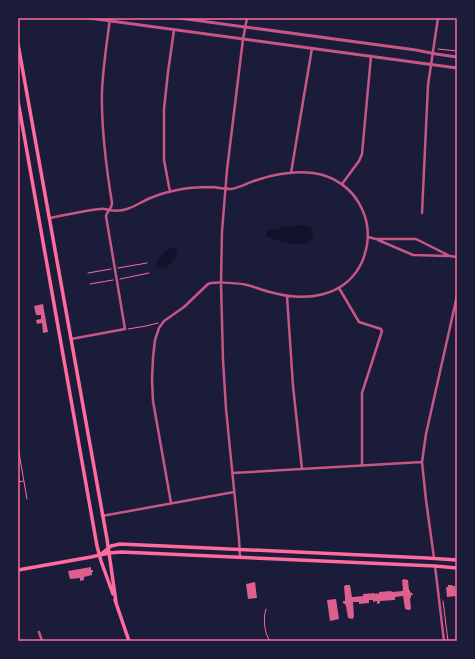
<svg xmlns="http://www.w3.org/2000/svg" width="475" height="659" font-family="Barlow,sans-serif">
	<rect width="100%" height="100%" fill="#1b1b3a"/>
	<path fill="#12122b" d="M299 225C302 225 306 225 309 227 316 231 313 239 308 243 294 246 279 241 266 236V231L285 227Z
		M175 247C182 254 169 268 162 268 159 268 158 267 156 265 158 257 166 249 175 247Z"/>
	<path fill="#dd5f8e" d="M43 304 48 332 43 333 42 323 37 324 36 320 41 319V315H36L34 306Z
		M91 567V570H93V572H92V575L84 577V580L80 581V578L70 579 68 571Z
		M403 579 408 580 409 590H410V592L412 593 413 595H411V598H410L411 609H410V610H407V609H405L403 596 395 597V600L380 601V603L377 604V601L373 602V600H369V603L359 604V602H353L354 617 353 618V619L348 618 346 606 345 604 343 603V601H345V598L344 586H345V585H350L352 597H353L363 596V594L375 593V594L378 593V594H379V592L391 591 392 592 402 591 403 590 402 580H403Z
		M255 582 257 598 248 599 246 584Z
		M448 585H452V586H455L456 596 447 597 446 587H448Z
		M336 599 339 619 330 621 327 600Z"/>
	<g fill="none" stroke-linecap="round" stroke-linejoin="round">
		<path stroke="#ff6b9d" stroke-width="1" d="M438 49 457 51
			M118 268 147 263
			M88 273 111 269
			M120 279 149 273
			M90 284 113 280
			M128 329 146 326 158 323
			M18 447 27 499
			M18 482 23 481
			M443 601 448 641
			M266 609C263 618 264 633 270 641"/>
		<path stroke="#c65784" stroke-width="2.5" d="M291 173 312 48
			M342 184 359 161 362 154 371 56
			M170 192 164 160V109L168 72 174 30
			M422 213 428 85 438 18
			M49 218C66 215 83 211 100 209 103 208 105 209 109 210 115 211 121 211 127 209 134 207 141 202 148 199 157 195 167 192 177 190 189 187 201 187 213 187 219 188 225 189 231 189 240 188 249 182 257 180 275 174 295 171 313 173 335 176 353 189 362 209 370 226 369 245 362 262 345 298 305 302 270 292 262 290 255 287 247 285 241 283 218 282 211 283L208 284 184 307 164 321 159 328 155 340 153 358 152 379 153 401 171 503
			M368 237 376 239H416L450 256 457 257
			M378 240 413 255 448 256
			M339 288 359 322 381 329 382 331 362 393V465
			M287 296 293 386 302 469
			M71 339 125 329 106 216C107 211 112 209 112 203 106 166 101 129 102 91 103 67 107 42 110 18
			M233 473 422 462
			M102 516 234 492
			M240 558 239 539 226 409 223 360 221 283 222 231 227 170 243 39 247 18
			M434 558 426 500 422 462 426 434 457 296
			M435 566 444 641
			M39 632 42 641"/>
		<path stroke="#c65784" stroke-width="3" d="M89 18 457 68
			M179 18 416 50 436 54 457 57"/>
		<path stroke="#ff6b9d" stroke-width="3.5" d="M18 44 107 539 116 602
			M18 101 97 546 101 561 113 594
			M100 555 111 546 120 544 427 558 457 560
			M18 570 91 557 109 553 121 552 435 566 457 568
			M115 600 129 641"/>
	</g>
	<rect width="475" height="659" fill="none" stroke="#1b1b3a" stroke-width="38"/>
	<rect x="19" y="19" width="437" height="621" fill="none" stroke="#ff6b9d" stroke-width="1.5"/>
</svg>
